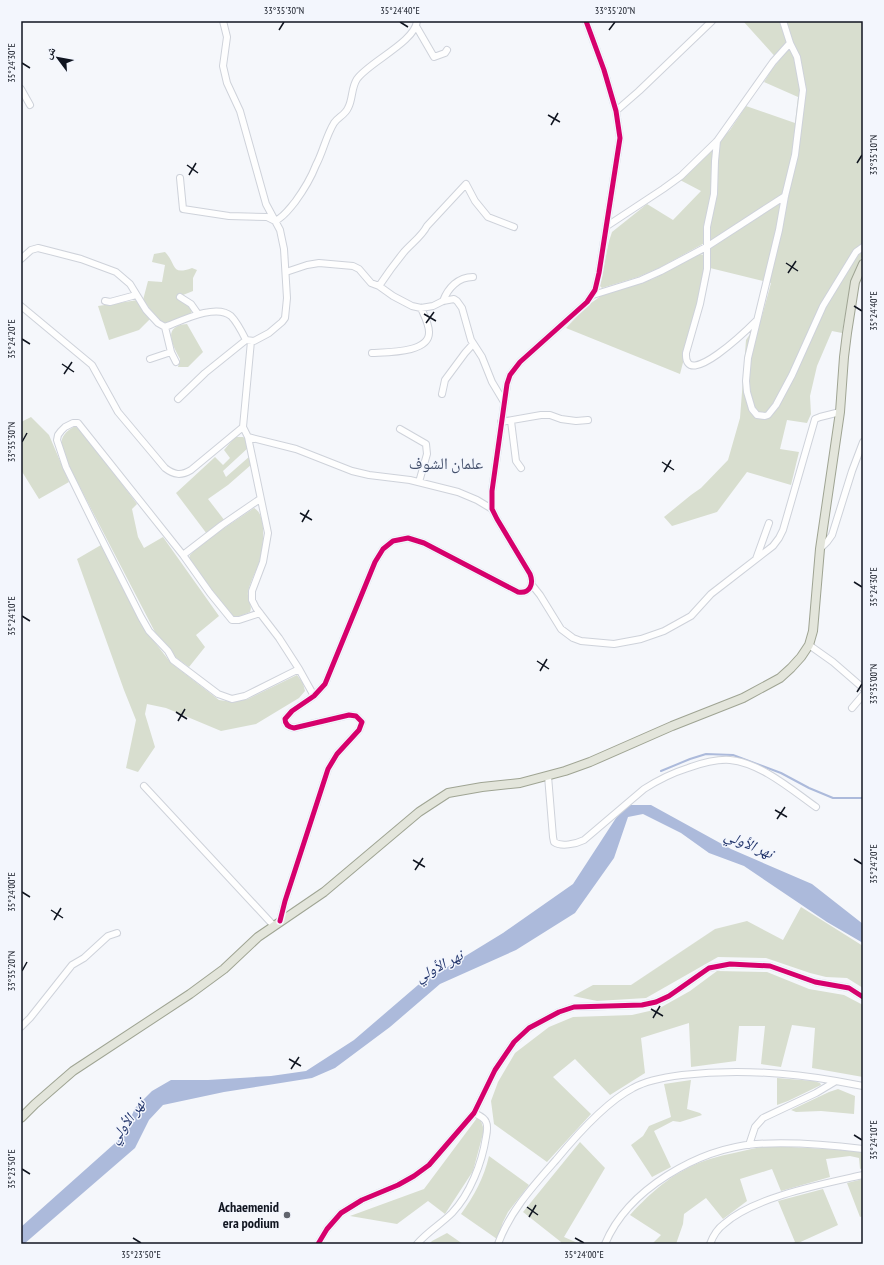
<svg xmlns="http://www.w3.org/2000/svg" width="884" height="1265" font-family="'PT Sans Narrow','Noto Naskh Arabic',sans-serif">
	<rect width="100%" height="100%" fill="#f5f7fb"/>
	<path fill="#d8decf" d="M743 21H863V254L851 283 842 333 832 331 817 366 810 396 811 414 807 423 787 420 780 449 799 452 791 485 747 472 717 512 672 526 664 517 691 495 701 488 728 460 740 418 746 340 762 316 771 283 710 268 711 250 710 240 661 267 638 277 602 288 600 286 609 241 612 232 647 204 673 220 701 191 680 180 730 130 746 106 795 123 798 97 764 82 772 69 779 61Z
		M165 252C177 264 170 276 192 268L197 270 193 278V291L183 295 182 300C188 303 194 307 191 314L166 324 158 319 143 300 148 281 162 282 165 265 152 262 154 254Z
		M700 254 704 255 703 286 680 374 566 328 587 306 605 293 653 279Z
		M138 300 151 318 139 330 109 340 98 306Z
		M187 324 203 352 188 367H178L180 359C172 344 162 326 187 324Z
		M31 417 49 435 69 482 39 499 21 470V422Z
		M75 426 84 433 137 504 132 509 138 537 144 548 163 537 219 616 196 635 205 647 189 667 175 657 155 632 71 470C64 451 52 439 75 426Z
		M235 437H243L248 440 249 447 223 471 226 477 250 456 252 464 228 485 208 499 225 521 207 534 176 493 215 457 223 465 230 458 224 450Z
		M254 508C268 515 263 550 259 563 256 572 250 582 248 592 247 600 253 605 250 612L235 618 231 616 191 563 189 558 190 555 202 543Z
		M101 545 146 631 171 663 219 700 233 702 248 699 297 675 303 683 305 691 299 698 256 724 221 731 166 708 147 704 145 714 155 747 138 772 126 768 136 720 124 690 77 559Z
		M801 907 863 946V988L847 978 826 977 810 973 766 958 718 957 646 998 597 1001 573 996 593 985H631L715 929 747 921 783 940Z
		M717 971 767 972 809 989 844 995 863 1005V1077L812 1068 815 1028 792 1025 781 1067 761 1064 765 1026H739L736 1061 691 1067 689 1023 641 1038 645 1073 610 1095 575 1059 553 1077 591 1114 547 1162 494 1124 491 1101 498 1082 515 1053 549 1027 573 1017 632 1015 658 1009 690 991Z
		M777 1078 814 1081 820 1083 821 1085 788 1101 777 1105Z
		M691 1080 687 1109 700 1113 702 1115 680 1122 673 1121 654 1131 671 1167 652 1177 631 1145 643 1136 649 1126 671 1117 664 1084Z
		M838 1089 855 1096 854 1114 821 1111 796 1112 791 1110 829 1092Z
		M477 1118 481 1121 484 1130 473 1171 445 1214 428 1201 397 1224 350 1216 424 1189Z
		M580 1142 605 1168 564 1237 580 1244H561V1242L523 1212Z
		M761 1147H791L863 1151V1168L860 1169 859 1158 850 1156 826 1159 830 1177 781 1191 772 1169 740 1179 747 1201 723 1219 706 1198 684 1214 683 1224 676 1244H652L661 1235 630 1215C653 1190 677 1169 710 1159 726 1154 744 1151 761 1147Z
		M489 1156 529 1185 508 1212 503 1222 497 1239 461 1214C474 1196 484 1178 489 1156Z
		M863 1179V1216L860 1217 847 1183Z
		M823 1189 838 1225 796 1244H791L795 1242 778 1201Z
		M447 1233 463 1244H429L432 1241Z"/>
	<path fill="#acbadb" d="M628 805H651L731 849 812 884 863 924V943L827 922 744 866 709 853 681 833 643 814 628 817 614 858 575 913 516 950 440 984 390 1027 335 1068 312 1078 224 1092 163 1105 149 1120 135 1148 24 1244H21V1227L123 1136 135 1108 152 1091 171 1080H208L271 1076 306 1071 354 1040 418 985 503 933 573 884 616 818Z"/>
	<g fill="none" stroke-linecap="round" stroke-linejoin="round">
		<path stroke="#acbadb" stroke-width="2" d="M661 771 690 759 706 754 733 755 781 773 809 788 833 798H863"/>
		<g stroke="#ced2da" stroke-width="8">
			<path id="minor" d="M783 21 790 43 797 57 803 90 795 155 785 196 779 230 748 358 746 381 747 392 752 409 757 415 765 416 768 415 776 405 792 375 823 306 856 252 863 247
				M416 26 434 57 445 53 447 50
				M21 89 30 105
				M616 111 639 91 712 21
				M717 141 715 161 714 194 707 227V269L700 304 686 353C684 392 749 328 757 320
				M180 178 183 209 229 216 267 217 275 221C284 217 289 209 295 202 303 191 311 178 316 165 323 152 326 136 334 123 338 117 345 115 348 108 353 99 351 88 357 79 369 62 415 42 417 21
				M607 226 663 189 681 176 717 141 773 62 790 43
				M21 259 31 250 38 248 81 259 116 272 130 284 146 310 158 323 165 327C181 321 216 303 231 316 237 322 242 332 246 340L254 341 269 333 282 322 285 318 287 298 284 249 280 230 266 204 240 111 227 83 223 66 227 37 223 21
				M286 272 307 265 319 263 353 266 359 269 371 283 379 286 393 296 412 306 421 308 433 306 443 301 454 299 457 301 462 308 471 340 482 357 492 382 504 402
				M379 286C387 274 395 263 404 252 412 243 422 236 427 226L466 184 475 201 488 217 514 227
				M593 295 641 280 661 271 708 246 785 196
				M180 297 191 304 198 314
				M105 301 110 302 136 295
				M443 301C448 288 458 277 473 277
				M21 306 92 365 118 412 165 468C174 475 181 476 191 470L243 427
				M165 327 171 352 176 362
				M251 341 243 427 248 437 268 533 263 562 252 591V600L256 608 279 638 299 669 314 696
				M372 353C387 352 430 353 429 332 429 324 424 315 421 308
				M150 359 171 352
				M442 394 445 380 465 353 473 344
				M178 399 205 373 246 340
				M511 421 516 461 521 468
				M501 422 541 415H550L561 419 576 421 588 420
				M400 429 426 444 427 454 419 482
				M248 437 296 449 352 471 369 475 410 480 458 492 477 500 492 509
				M820 549 827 542 832 535 852 471 863 442
				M183 555 78 423H73L65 427 61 431 58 435 57 440 66 467 96 528 141 617 149 631 168 651 173 660 218 694 232 699 245 696 299 669
				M756 559 769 523
				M532 585 540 595 561 629 573 638 581 641 614 644 641 639 664 631 691 616 711 594 773 546 779 538 783 530 815 419 820 417 840 412
				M260 613 239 620H232L210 593 183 555 222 525 260 499
				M809 645 833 662 863 688
				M852 708 863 695
				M548 776 553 837 554 842C561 847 576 844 584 840L644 789C658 780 672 773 688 768 702 763 716 759 730 760 761 763 792 790 816 807
				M144 786 274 926
				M280 921 285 901 328 769 337 754 359 730 362 722 356 716 349 715 294 728C288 727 285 724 285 719L292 711 314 696 325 684 375 562 383 549 393 541 408 538 424 543 518 592C530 594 534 584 530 574L497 519 492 509V491L507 384 510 375 520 362 587 302 595 290 599 273 620 138 616 111 604 70 586 21
				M21 1027 30 1018 72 965 84 958 108 936 117 933
				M836 1081 863 1086
				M318 1244 327 1229 341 1213 362 1200 398 1185 414 1176 429 1165 474 1113 495 1070 514 1042 529 1028 559 1012 574 1007 642 1005 656 1002 669 996 709 968 730 964 770 966 815 982 849 988 863 997
				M417 1244C427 1232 441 1224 452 1213 470 1194 482 1163 486 1137 487 1132 488 1126 486 1122 484 1117 478 1115 474 1113
				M498 1244C510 1211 533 1186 556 1160 575 1137 606 1102 633 1088 647 1080 666 1077 682 1075 734 1069 785 1072 836 1081L816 1093 763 1118 755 1127 749 1145
				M605 1244C628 1189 698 1149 756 1144 788 1142 831 1145 863 1149
				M710 1244C713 1236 717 1229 724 1224 754 1197 823 1184 863 1175"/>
		</g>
		<g stroke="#9fa493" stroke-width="10">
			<path id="major" d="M21 1118 35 1104 73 1071 190 994 224 969 258 937 324 892 419 812 448 793 482 787 520 783 565 771 590 762 672 726 743 698 780 678 791 668 801 657 809 645 813 631 820 549 840 412 844 357 847 333 855 282 863 264"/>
		</g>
		<use href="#minor" stroke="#fefefe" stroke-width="6"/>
		<use href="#major" stroke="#e3e5db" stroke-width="8"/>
		<g stroke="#f3f6fd" stroke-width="8">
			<path id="cycleway" d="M280 921 285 901 328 769 337 754 359 730 362 722 356 716 349 715 294 728C288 727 285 724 285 719L292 711 314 696 325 684 375 562 383 549 393 541 408 538 424 543 518 592C530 594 534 584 530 574L497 519 492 509V491L507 384 510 375 520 362 587 302 595 290 599 273 620 138 616 111 604 70 586 21
				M318 1244 327 1229 341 1213 362 1200 398 1185 414 1176 429 1165 474 1113 495 1070 514 1042 529 1028 559 1012 574 1007 642 1005 656 1002 669 996 709 968 730 964 770 966 815 982 849 988 863 997"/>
		</g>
		<use href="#cycleway" stroke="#d6006c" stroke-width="5"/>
	</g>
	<path fill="none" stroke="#101520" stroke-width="1.5" d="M400 22 408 27M279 30 284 22M609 30 615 22M22 63 30 68M548 115 560 122M551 125 558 113M857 163 862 155M187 165 198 173M189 175 196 163M786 263 798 271M788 273 796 261M854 306 862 311M424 314 436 321M426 323 434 312M22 339 30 344M62 364 74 372M64 374 72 362M22 442 27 433M662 462 674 470M664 472 671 460M300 513 312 520M302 522 309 510M854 582 862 587M22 616 30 621M537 661 549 669M540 671 547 659M857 692 862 684M176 712 187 719M178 721 185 709M775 810 787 817M777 819 785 807M854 859 862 864M413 860 425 867M415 870 423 858M22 892 30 897M51 910 63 918M54 920 61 908M22 971 27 962M651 1009 663 1016M653 1018 660 1006M289 1059 301 1066M291 1069 299 1057M854 1135 862 1140M22 1169 30 1174M527 1207 538 1215M529 1217 536 1205M133 1238 141 1243M575 1238 584 1243"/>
	<circle fill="#60646d" stroke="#f3f6fd" stroke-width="1.5" cx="287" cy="1215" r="4"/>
	<g text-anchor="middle" stroke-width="3" stroke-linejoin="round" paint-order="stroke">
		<g font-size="14" font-weight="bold" fill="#101520" stroke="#f3f6fd" text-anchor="end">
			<text x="279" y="1212">Achaemenid<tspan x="279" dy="16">era podium</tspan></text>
		</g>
		<g font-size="15" font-style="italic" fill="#21346b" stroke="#f3f6fd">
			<text transform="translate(749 844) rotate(23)" y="5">نهر الأولي</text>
			<text transform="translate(439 966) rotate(-28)" y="5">نهر الأولي</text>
			<text transform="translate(127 1121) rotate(-54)" y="5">نهر الأولي</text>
		</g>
		<g font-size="16" fill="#44506b" stroke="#f3f6fd">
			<text x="446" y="469">علمان الشوف</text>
		</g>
	</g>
	<rect width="884" height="1265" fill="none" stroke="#f3f6fd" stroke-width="44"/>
	<g transform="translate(58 58) rotate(302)" stroke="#f3f6fd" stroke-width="3" paint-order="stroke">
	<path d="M0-3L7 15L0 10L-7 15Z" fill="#101520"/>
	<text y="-6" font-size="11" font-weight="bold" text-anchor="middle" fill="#101520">ش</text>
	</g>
	<rect x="22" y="22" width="840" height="1221" fill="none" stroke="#101520" stroke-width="1.5"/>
	<g font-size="10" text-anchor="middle" fill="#101520">
		<text x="284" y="14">33°35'30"N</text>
		<text x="400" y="14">35°24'40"E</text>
		<text x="615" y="14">33°35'20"N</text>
		<text transform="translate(11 63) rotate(-90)" y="4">35°24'30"E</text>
		<text transform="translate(873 155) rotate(-90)" y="4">33°35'10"N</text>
		<text transform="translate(873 311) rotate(-90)" y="4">35°24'40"E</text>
		<text transform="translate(11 339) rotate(-90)" y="4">35°24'20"E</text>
		<text transform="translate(11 442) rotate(-90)" y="4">33°35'30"N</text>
		<text transform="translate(873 587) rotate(-90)" y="4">35°24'30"E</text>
		<text transform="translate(11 616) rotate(-90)" y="4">35°24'10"E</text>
		<text transform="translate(873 684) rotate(-90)" y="4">33°35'00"N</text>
		<text transform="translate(873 864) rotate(-90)" y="4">35°24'20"E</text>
		<text transform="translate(11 892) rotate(-90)" y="4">35°24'00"E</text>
		<text transform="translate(11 971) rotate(-90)" y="4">33°35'20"N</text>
		<text transform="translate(873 1140) rotate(-90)" y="4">35°24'10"E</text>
		<text transform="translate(11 1169) rotate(-90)" y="4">35°23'50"E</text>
		<text x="141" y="1258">35°23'50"E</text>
		<text x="584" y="1258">35°24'00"E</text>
	</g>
</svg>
